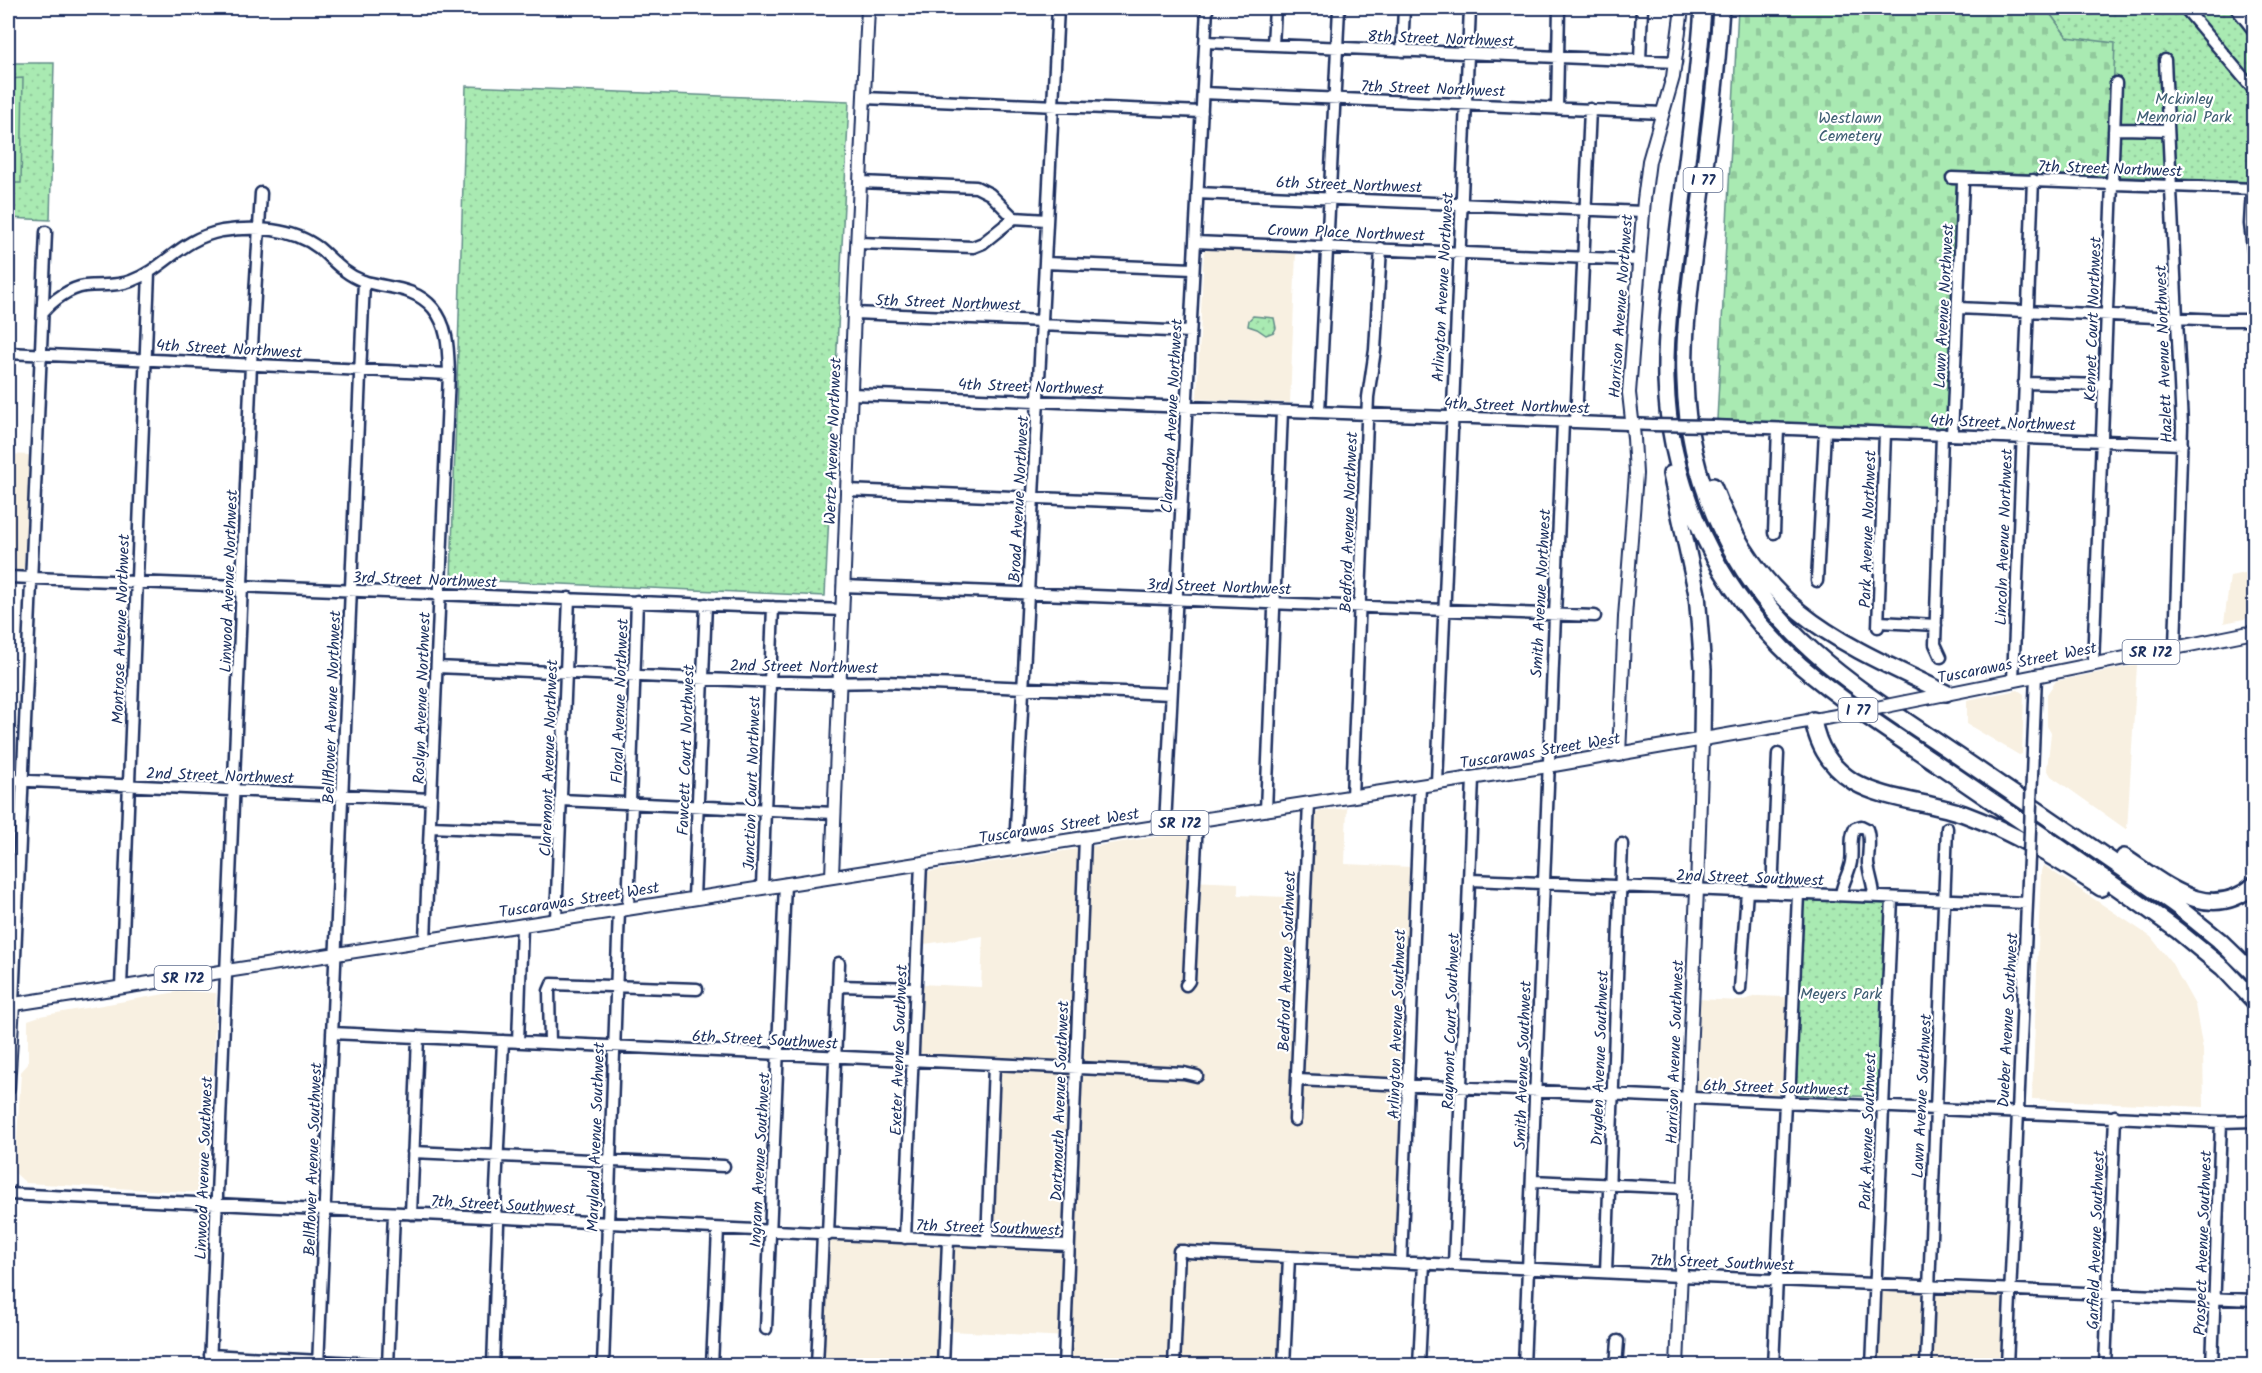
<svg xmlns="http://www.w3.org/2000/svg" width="2262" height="1373" font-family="Kalam,sans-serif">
	<defs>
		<pattern id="grass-dots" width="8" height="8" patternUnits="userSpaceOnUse" patternTransform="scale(1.5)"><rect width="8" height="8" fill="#a9eab2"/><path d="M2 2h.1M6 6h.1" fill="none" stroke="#91c99c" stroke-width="1.8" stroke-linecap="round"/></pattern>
		<pattern id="cemetery-stones" width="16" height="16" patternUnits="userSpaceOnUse" patternTransform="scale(1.5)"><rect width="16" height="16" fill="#a9eab2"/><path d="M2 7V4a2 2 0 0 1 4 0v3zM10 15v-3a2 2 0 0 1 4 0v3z" fill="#91c99c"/></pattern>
	</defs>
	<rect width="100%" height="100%" fill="#fff"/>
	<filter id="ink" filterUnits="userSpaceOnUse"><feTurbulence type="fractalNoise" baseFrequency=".0167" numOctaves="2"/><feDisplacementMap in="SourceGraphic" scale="12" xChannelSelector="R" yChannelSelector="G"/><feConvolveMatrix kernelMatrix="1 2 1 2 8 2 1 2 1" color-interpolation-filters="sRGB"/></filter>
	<g filter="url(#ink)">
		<path fill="#f8f0e1" d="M1204 248 1296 252 1290 403 1197 399Z
			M8 454 30 455 24 570H8Z
			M2254 571V617L2224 623 2230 576Z
			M2137 665 2127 830 2051 776 2047 769 2051 733 2047 726V694L2056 681Z
			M2018 690 2024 694 2022 754 2019 755 1967 724V700Z
			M1347 808 1345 864 1412 867 1396 1257 1285 1251 1280 1365H1068V1337L949 1331 952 1244 991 1246 998 1059 917 1054 920 984 981 987 983 936 924 944 927 872 1187 832 1191 835 1189 881 1238 883V895L1308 898 1313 812Z
			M2043 865 2151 937 2171 962 2195 1005 2203 1050 2204 1107 2032 1099 2041 871Z
			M182 991 216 993 212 1097 208 1107 204 1193 26 1183 15 1173 21 1072 28 1064V1020L40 1016Z
			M1757 996 1788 997 1784 1095 1693 1091 1697 999 1740 1001Z
			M830 1240 942 1244 937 1365 824 1366Z
			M1880 1289 2003 1294 2000 1365 1877 1366Z"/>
		<path fill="url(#grass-dots)" stroke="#628c88" stroke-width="1.5" d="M2046 8H2254V182L2110 176 2067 37Z
			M8 63H54L50 220 8 218Z
			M466 86 849 101 825 596 451 579Z
			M1253 316 1274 318 1276 328 1274 332 1266 335 1257 329 1248 326 1249 320Z
			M1803 898 1887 901 1880 1097 1796 1094Z"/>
		<path fill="url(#cemetery-stones)" stroke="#628c88" stroke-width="1.5" d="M1738 8H2046L2067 37 2115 43 2110 176 1959 172 1947 430 1717 420Z"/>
		<path fill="#a9eab2" stroke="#628c88" stroke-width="1.5" d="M23 78 21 183H8V79Z"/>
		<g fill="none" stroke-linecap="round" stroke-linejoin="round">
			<g stroke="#1b2f5e" stroke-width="15">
				<path id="minor" d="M2185 8 2254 90
					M2236 8 2254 31
					M1205 42 1676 62
					M1273 45 1275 8
					M1402 51 1404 8
					M2165 60 2182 426 2175 647
					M1640 61 1642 8
					M1203 93 1663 113
					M864 98 1202 112
					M1557 108 1559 8
					M2114 131 2119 129 2168 130
					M1952 178 2254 189
					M861 182 976 187 990 194 1014 218 1047 220
					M2252 189 2250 224 2254 257
					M1197 193 1643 212
					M1195 242 1639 260
					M858 243 973 247 983 243 1014 218
					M1045 263 1193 269
					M1958 308 2221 320H2254
					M43 312C53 300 70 288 85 286 101 284 116 287 131 281 166 268 180 239 222 231 254 226 293 228 319 248 333 260 344 274 363 281 388 289 414 286 433 308 449 327 448 351 449 374L425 940
					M854 313 1042 321
					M1041 325 1190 332
					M8 353 449 374
					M2024 383 2104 385
					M851 394 1653 425
					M1319 412 1339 8
					M1576 422 1590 109
					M1713 426 2182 444
					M1952 435 1963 183 1965 179
					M847 490 1181 504
					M1774 533 1778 429
					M8 577 842 610
					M1817 581 1825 431
					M843 586 1595 616
					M1879 622 1936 625
					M1878 627 1885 433
					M1941 657 1935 644 1942 434
					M2093 664 2116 83
					M437 667 752 681 824 683 885 682 1171 694
					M2013 680 2033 180
					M2032 776 2036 675
					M8 780 431 799
					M1437 783 1470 8
					M1352 797 1368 397 1375 350 1381 248
					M561 800 834 813
					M630 802 637 601
					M1266 810 1282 411
					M1165 825 1207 8
					M430 827 559 832
					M1015 848 1058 8
					M1471 880 2027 903
					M762 887 773 607
					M1772 892 1778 754
					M1841 895C1842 883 1849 874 1851 862 1853 851 1849 838 1855 828L1861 826 1867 829C1871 839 1868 852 1868 863 1869 875 1874 885 1874 897
					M694 898 706 604
					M628 908 632 803
					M556 919 569 598
					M1186 985 1189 981 1197 820
					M838 986 915 988
					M121 987 149 272
					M1740 989 1747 891
					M13 1004 46 232
					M332 1033 1184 1073 1197 1076
					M518 1042 522 925
					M550 1043 549 991 552 984 697 989
					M1297 1080 2221 1122 2254 1121
					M1789 1103 1798 894
					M1295 1120 1309 803
					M413 1152 724 1166
					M1532 1181 1684 1188
					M8 1194 1068 1245
					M411 1214 418 1037
					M828 1235 839 963
					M905 1238 921 863
					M987 1241 994 1065
					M1188 1252 1680 1276 2254 1300
					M1401 1262 1420 786
					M1454 1265 1473 778
					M1606 1272 1622 844
					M766 1329 785 884
					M210 1355 412 1366
					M210 1366 251 364 261 193
					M318 1366 364 281
					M388 1366 394 1213
					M493 1366 498 1224 495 1210 503 1041
					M603 1366 619 910
					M712 1366 718 1229
					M817 1366 823 1234
					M943 1366 948 1240
					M1064 1366 1085 837
					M1174 1366 1179 1251H1184
					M1284 1366 1289 1257
					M1419 1366 1424 1263
					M1524 1366 1563 422
					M1616 1366 1618 1341
					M1773 1366 1785 1102
					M1872 1366 1892 898
					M1926 1366 1947 828
					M2007 1366 2029 857
					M2105 1366 2115 1116
					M2212 1366 2221 1122"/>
			</g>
			<g stroke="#1b2f5e" stroke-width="16">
				<path id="major" d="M1906 702 2254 632
					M1619 755 1625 617 1636 474 1634 438 1629 393 1644 200 1649 161 1673 77 1682 8
					M832 876 854 313 868 8
					M8 1005 1548 766 1842 715
					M8 1089 13 1004
					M1677 1366 1697 889 1702 740"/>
			</g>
			<g stroke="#1b2f5e" stroke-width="20">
				<path id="highway" d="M1703 8C1698 83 1687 158 1678 234 1672 282 1665 330 1666 379 1669 490 1718 592 1801 666 1847 705 1898 737 1948 771 2025 824 2103 876 2178 931L2223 968 2254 1001
					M1721 8C1716 87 1705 166 1695 244 1690 289 1683 335 1685 380 1688 486 1735 583 1815 653 1859 692 1910 723 1958 756 2031 806 2105 856 2178 907L2219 940 2254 974
					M1671 474 1697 594 1703 669 1702 740
					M1713 486C1761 611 1834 640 1946 693
					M1813 720C1818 747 1830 767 1854 782 1885 800 1930 802 1964 814 2013 832 2057 859 2101 888
					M2124 857C2164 883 2209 925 2254 885"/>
			</g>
			<use href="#minor" stroke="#fff" stroke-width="10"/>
			<use href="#major" stroke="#fff" stroke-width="12"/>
			<use href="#highway" stroke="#fff" stroke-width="15"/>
			<g stroke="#1b2f5e" stroke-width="15" stroke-linecap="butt">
				<path id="minor-bridge" d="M1653 425 1713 426
					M2029 857 2032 776"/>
			</g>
			<g stroke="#1b2f5e" stroke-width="16" stroke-linecap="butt">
				<path id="major-bridge" d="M1842 715 1906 702"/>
			</g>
			<use href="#minor-bridge" stroke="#fff" stroke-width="10"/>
			<use href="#major-bridge" stroke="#fff" stroke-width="12"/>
		</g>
	</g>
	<g text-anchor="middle" stroke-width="4.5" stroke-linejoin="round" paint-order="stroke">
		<g fill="#fff" stroke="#5f6d8e" stroke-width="1.5">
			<rect x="1683.5" y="168" width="39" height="24" rx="4.5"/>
			<rect x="2122.5" y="640" width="57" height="24" rx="4.5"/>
			<rect x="1838.5" y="698" width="39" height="24" rx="4.5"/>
			<rect x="1151.5" y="811" width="57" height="24" rx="4.5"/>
			<rect x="154.5" y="966" width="57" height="24" rx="4.5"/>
		</g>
		<g font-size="15" font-weight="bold" fill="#1b2f5e">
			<text x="1703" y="185">I 77</text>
			<text x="2151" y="657">SR 172</text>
			<text x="1858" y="715">I 77</text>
			<text x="1180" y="828">SR 172</text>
			<text x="183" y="983">SR 172</text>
		</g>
		<g font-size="16" fill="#1b2f5e" stroke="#fff">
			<text transform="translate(1441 38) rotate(2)" y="6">8th Street Northwest</text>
			<text transform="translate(1433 88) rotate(2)" y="6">7th Street Northwest</text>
			<text transform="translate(2110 168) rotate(2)" y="6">7th Street Northwest</text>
			<text transform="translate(1349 184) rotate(2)" y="6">6th Street Northwest</text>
			<text transform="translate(1346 232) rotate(2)" y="6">Crown Place Northwest</text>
			<text transform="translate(1442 287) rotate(-87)" y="6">Arlington Avenue Northwest</text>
			<text transform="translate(948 302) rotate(2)" y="6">5th Street Northwest</text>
			<text transform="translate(1620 306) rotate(-86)" y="6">Harrison Avenue Northwest</text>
			<text transform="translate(1943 306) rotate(-87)" y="6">Lawn Avenue Northwest</text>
			<text transform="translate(2092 319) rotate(-88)" y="6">Kennet Court Northwest</text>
			<text transform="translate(229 348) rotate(3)" y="6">4th Street Northwest</text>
			<text transform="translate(2163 354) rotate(-92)" y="6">Hazlett Avenue Northwest</text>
			<text transform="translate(1031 386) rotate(2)" y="6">4th Street Northwest</text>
			<text transform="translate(1517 405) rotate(2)" y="6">4th Street Northwest</text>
			<text transform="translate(1171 416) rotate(-87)" y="6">Clarendon Avenue Northwest</text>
			<text transform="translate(2003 422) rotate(2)" y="6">4th Street Northwest</text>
			<text transform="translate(832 441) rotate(-88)" y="6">Wertz Avenue Northwest</text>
			<text transform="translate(1018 499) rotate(-87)" y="6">Broad Avenue Northwest</text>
			<text transform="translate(1348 522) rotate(-88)" y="6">Bedford Avenue Northwest</text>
			<text transform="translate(1867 529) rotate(-88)" y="6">Park Avenue Northwest</text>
			<text transform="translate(2003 537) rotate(-88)" y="6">Lincoln Avenue Northwest</text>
			<text transform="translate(425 579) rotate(2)" y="6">3rd Street Northwest</text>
			<text transform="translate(228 581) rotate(-88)" y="6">Linwood Avenue Northwest</text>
			<text transform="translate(1219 586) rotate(2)" y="6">3rd Street Northwest</text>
			<text transform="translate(1540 593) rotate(-87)" y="6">Smith Avenue Northwest</text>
			<text transform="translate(120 629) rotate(-88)" y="6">Montrose Avenue Northwest</text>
			<text transform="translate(2017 662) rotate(-11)" y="6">Tuscarawas Street West</text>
			<text transform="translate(804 666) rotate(1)" y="6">2nd Street Northwest</text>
			<text transform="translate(421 698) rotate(-88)" y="6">Roslyn Avenue Northwest</text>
			<text transform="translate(619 701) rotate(-88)" y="6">Floral Avenue Northwest</text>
			<text transform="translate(331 707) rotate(-88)" y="6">Bellflower Avenue Northwest</text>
			<text transform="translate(685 750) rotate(-88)" y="6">Fawcett Court Northwest</text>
			<text transform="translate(1540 750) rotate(-9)" y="6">Tuscarawas Street West</text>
			<text transform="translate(548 758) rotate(-88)" y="6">Claremont Avenue Northwest</text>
			<text transform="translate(220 775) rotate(2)" y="6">2nd Street Northwest</text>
			<text transform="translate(751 783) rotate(-88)" y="6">Junction Court Northwest</text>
			<text transform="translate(1059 825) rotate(-9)" y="6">Tuscarawas Street West</text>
			<text transform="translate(1750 877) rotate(2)" y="6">2nd Street Southwest</text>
			<text transform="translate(579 899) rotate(-9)" y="6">Tuscarawas Street West</text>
			<text transform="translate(1286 961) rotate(-88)" y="6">Bedford Avenue Southwest</text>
			<text transform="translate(2007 1020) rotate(-87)" y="6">Dueber Avenue Southwest</text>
			<text transform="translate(1450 1021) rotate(-88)" y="6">Raymont Court Southwest</text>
			<text transform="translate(1396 1024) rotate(-88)" y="6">Arlington Avenue Southwest</text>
			<text transform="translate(765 1039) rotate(3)" y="6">6th Street Southwest</text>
			<text transform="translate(898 1050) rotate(-88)" y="6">Exeter Avenue Southwest</text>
			<text transform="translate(1674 1052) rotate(-88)" y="6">Harrison Avenue Southwest</text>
			<text transform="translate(1599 1058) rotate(-88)" y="6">Dryden Avenue Southwest</text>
			<text transform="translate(1522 1065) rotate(-88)" y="6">Smith Avenue Southwest</text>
			<text transform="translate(1776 1087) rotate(2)" y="6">6th Street Southwest</text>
			<text transform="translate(1921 1096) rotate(-87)" y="6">Lawn Avenue Southwest</text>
			<text transform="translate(1059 1101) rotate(-88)" y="6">Dartmouth Avenue Southwest</text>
			<text transform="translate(1867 1131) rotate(-88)" y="6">Park Avenue Southwest</text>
			<text transform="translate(595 1137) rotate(-88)" y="6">Maryland Avenue Southwest</text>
			<text transform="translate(312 1159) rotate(-88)" y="6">Bellflower Avenue Southwest</text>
			<text transform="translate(759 1160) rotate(-87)" y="6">Ingram Avenue Southwest</text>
			<text transform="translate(203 1168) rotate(-88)" y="6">Linwood Avenue Southwest</text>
			<text transform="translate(503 1204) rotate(3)" y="6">7th Street Southwest</text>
			<text transform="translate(988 1227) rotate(2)" y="6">7th Street Southwest</text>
			<text transform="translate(2095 1240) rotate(-88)" y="6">Garfield Avenue Southwest</text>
			<text transform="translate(2202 1243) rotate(-88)" y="6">Prospect Avenue Southwest</text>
			<text transform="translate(1722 1262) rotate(2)" y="6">7th Street Southwest</text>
		</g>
		<g font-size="16" fill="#3e5e73" stroke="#fff">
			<text x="2184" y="104">Mckinley<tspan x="2184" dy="18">Memorial Park</tspan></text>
			<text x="1850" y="123">Westlawn<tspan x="1850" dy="18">Cemetery</tspan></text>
			<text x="1841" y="999">Meyers Park</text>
		</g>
	</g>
	<rect width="2262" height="1373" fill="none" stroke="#fff" stroke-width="30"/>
	<rect x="15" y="15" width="2232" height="1343" fill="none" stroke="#1b2f5e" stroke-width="2" filter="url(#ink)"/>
</svg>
